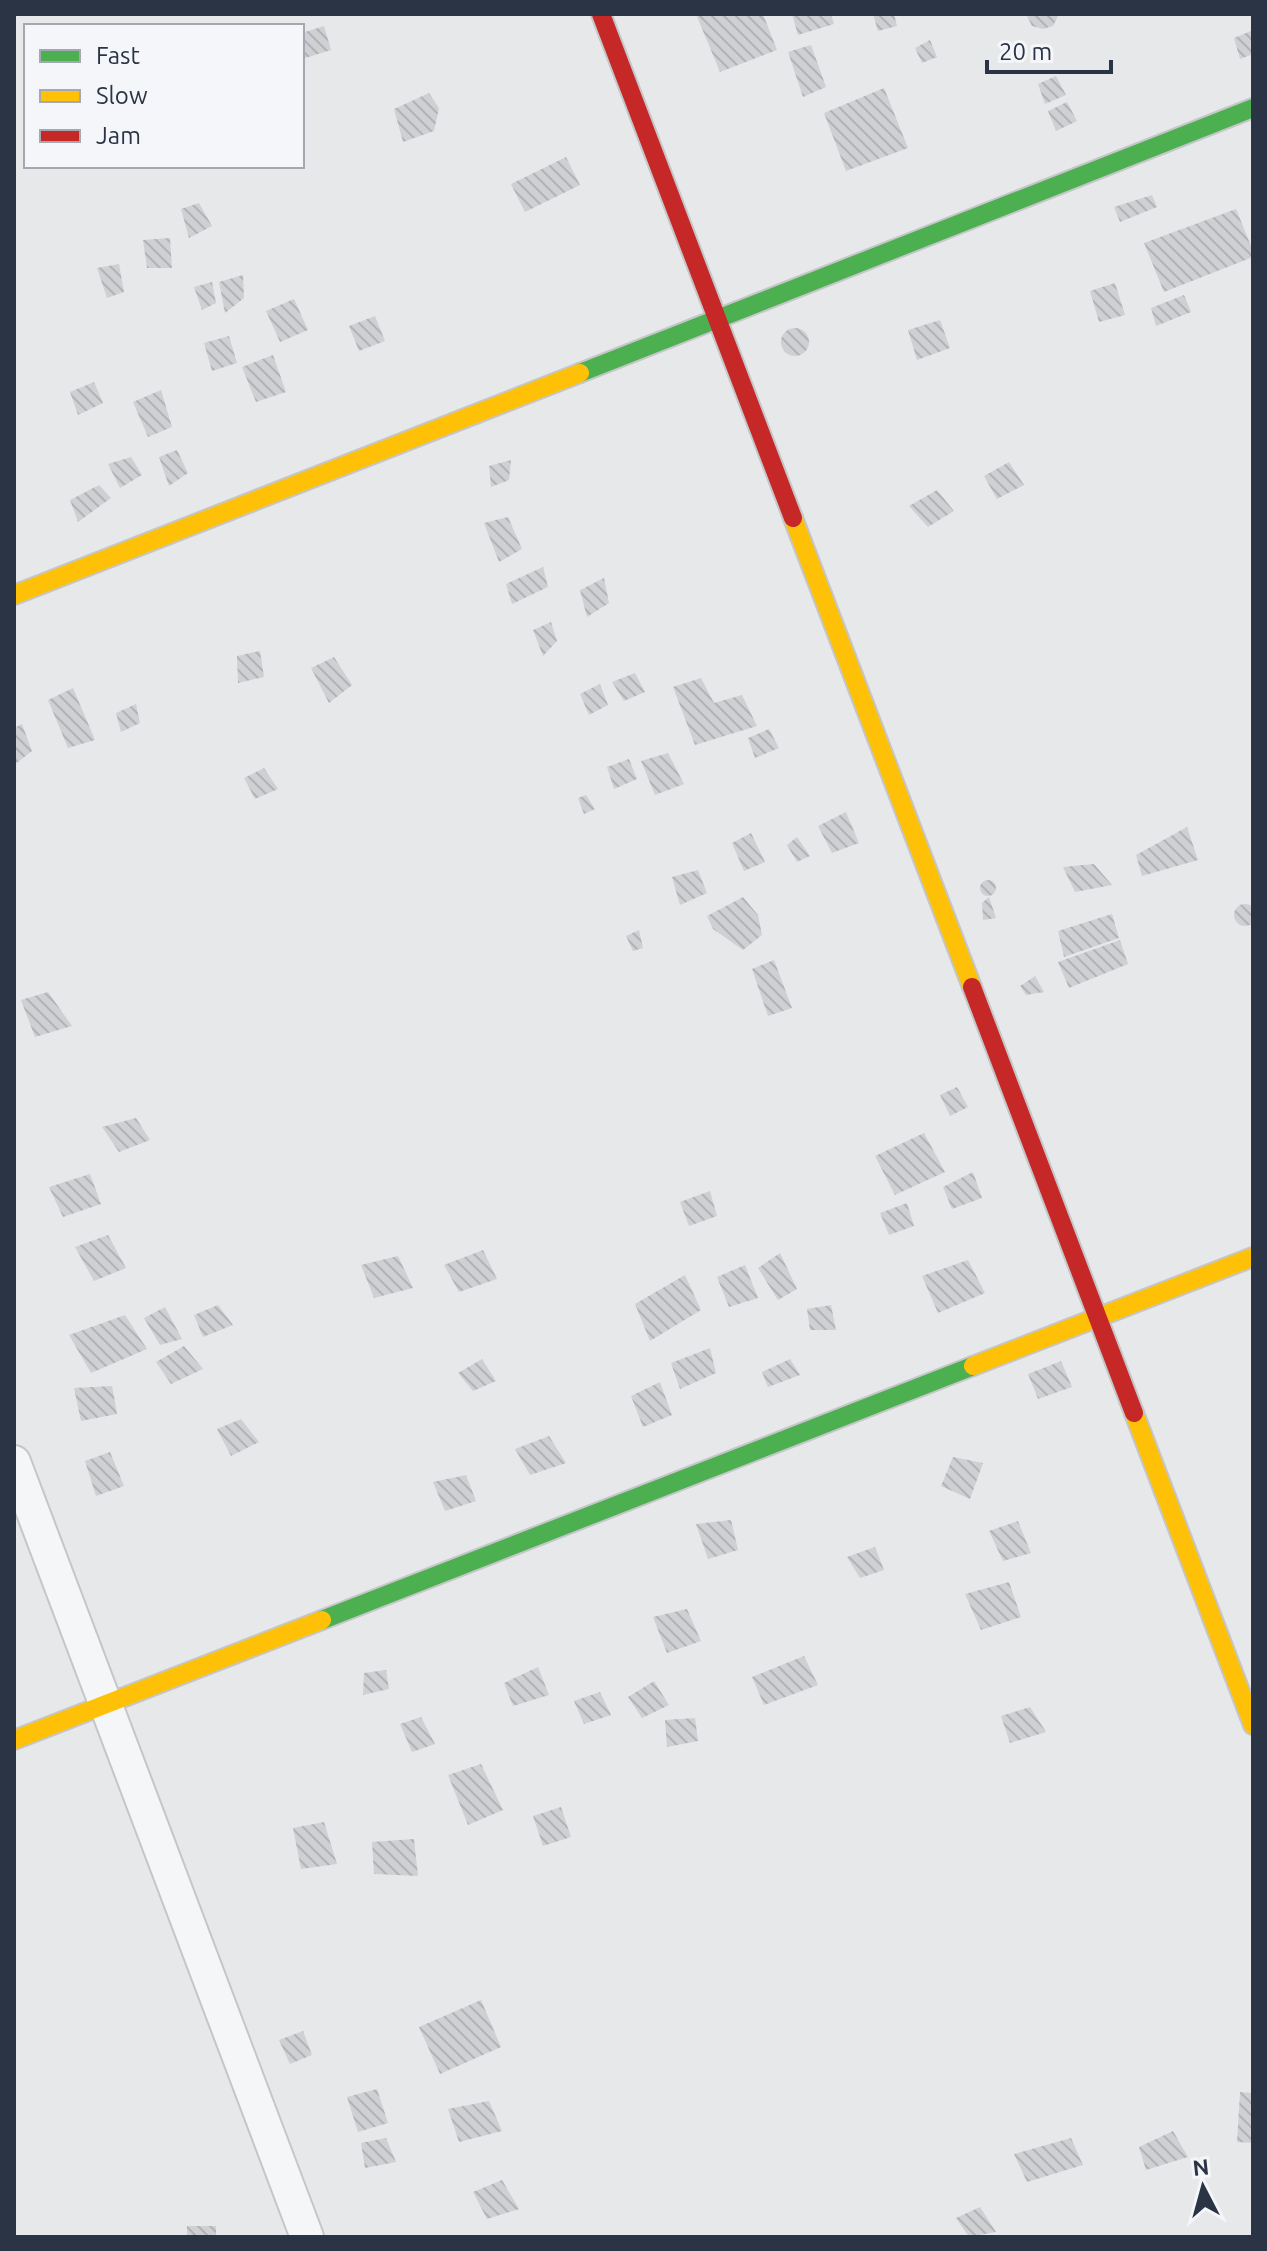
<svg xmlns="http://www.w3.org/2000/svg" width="1267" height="2251" font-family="Ubuntu,sans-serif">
	<defs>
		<pattern id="building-back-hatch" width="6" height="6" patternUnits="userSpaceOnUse" patternTransform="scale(2)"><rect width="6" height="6" fill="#ced0d3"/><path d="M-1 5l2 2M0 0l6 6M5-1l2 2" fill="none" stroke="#b1b3b6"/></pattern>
	</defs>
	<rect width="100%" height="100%" fill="#e6e8ea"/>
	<path fill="url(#building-back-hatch)" d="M696 14H763L777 50 720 72Z
		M792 14H831L834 24 798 35Z
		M873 14H894L897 26 878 31Z
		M1026 14H1059L1053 26 1043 29 1032 26Z
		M324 26 331 50 302 59V33Z
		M1253 30V54L1240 59 1234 38Z
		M930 40 937 57 922 63 915 48Z
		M811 45 826 87 803 97 788 52Z
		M1056 76 1066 95 1045 104 1038 84Z
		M884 88 908 148 846 171 824 113Z
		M429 93 439 108 434 131 403 142 394 109Z
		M1067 102 1077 121 1056 131 1048 111Z
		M566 157 580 185 525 212 511 184Z
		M1152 195 1157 207 1120 222 1114 207Z
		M199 203 212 226 189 238 181 209Z
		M1236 209 1253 251V257L1164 292 1144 243Z
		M170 238 172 268H147L143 240Z
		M119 264 124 292 107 298 97 268Z
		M243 275 244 298 225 313 219 282Z
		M212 282 216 303 202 310 194 287Z
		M1115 283 1125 315 1099 322 1090 291Z
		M1184 295 1191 312 1156 326 1151 308Z
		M294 299 308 330 280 342 266 311Z
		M375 316 385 341 359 351 349 326Z
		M940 320 950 348 917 360 908 330Z
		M781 342a14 14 0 1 1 28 0a14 14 0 1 1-28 0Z
		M229 336 237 363 212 371 204 343Z
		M273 355 286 392 256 402 242 367Z
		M94 382 103 403 78 415 70 392Z
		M161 390 172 427 148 437 133 402Z
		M177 450 188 473 169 486 159 457Z
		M131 457 142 475 120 488 108 464Z
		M511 460 509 480 491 487 489 466Z
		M1009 462 1024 485 997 499 984 476Z
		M99 485 111 498 78 522 70 500Z
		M937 490 954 511 928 527 909 506Z
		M508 517 522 549 499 562 484 523Z
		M543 567 548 587 512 604 506 584Z
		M604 578 609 603 587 617 580 590Z
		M551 622 557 641 543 656 533 630Z
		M260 651 264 677 238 683 237 656Z
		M334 657 352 685 329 703 311 668Z
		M635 673 645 692 624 701 612 682Z
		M701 678 714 703 742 695 757 726 695 745 673 687Z
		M600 684 608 705 589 715 580 694Z
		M73 688 95 740 68 748 48 700Z
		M136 704 140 723 121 732 116 713Z
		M22 724 32 751 14 765V728Z
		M769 729 779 748 755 758 748 738Z
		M668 753 684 784 655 795 641 761Z
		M629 759 637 779 614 789 607 767Z
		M264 768 278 789 255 799 244 778Z
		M586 795 595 809 584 814 578 798Z
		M846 812 859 843 832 853 818 826Z
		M1187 827 1198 860 1142 876 1136 855Z
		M751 833 765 862 744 871 732 843Z
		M797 837 810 856 797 862 787 845Z
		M1094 864 1112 885 1075 892 1063 867Z
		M698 870 707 893 680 905 672 877Z
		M980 888a8 8 0 1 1 16 0a8 8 0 1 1-16 0Z
		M743 897 758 915 762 935 743 950 713 929 707 916Z
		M989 897 996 918 983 920 982 903Z
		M1234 915a11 11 0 1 1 22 0a11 11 0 1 1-22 0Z
		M1112 914 1119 938 1064 957 1058 931Z
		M639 930 643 948 633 951 626 936Z
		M1120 940 1128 964 1069 988 1058 962Z
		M774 960 792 1008 768 1016 752 969Z
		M1035 976 1044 992 1026 995 1020 986Z
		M48 992 72 1026 35 1037 21 1000Z
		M957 1087 968 1107 950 1116 940 1095Z
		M136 1118 150 1140 119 1152 102 1127Z
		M924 1133 945 1172 895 1195 875 1156Z
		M973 1172 982 1198 952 1209 943 1187Z
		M90 1174 101 1204 63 1217 49 1187Z
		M710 1191 717 1216 689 1226 680 1202Z
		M907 1203 914 1226 889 1235 880 1213Z
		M108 1235 126 1268 94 1281 75 1247Z
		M483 1250 497 1279 459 1292 444 1265Z
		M780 1253 797 1289 778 1300 758 1268Z
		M398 1256 413 1288 374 1298 361 1265Z
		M968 1260 985 1293 938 1313 922 1276Z
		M745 1265 758 1298 729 1307 717 1277Z
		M685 1275 701 1310 650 1341 635 1304Z
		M218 1305 233 1325 203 1337 194 1315Z
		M831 1305 836 1330H810L807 1309Z
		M165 1307 182 1339 160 1345 144 1318Z
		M125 1315 147 1349 91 1373 69 1335Z
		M184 1346 203 1369 171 1384 156 1362Z
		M710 1348 716 1373 680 1389 671 1363Z
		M482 1359 496 1381 473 1391 458 1373Z
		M790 1359 800 1375 768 1387 762 1372Z
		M1061 1361 1072 1387 1038 1399 1028 1374Z
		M660 1382 672 1415 643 1427 631 1396Z
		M112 1386 117 1414 81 1421 74 1388Z
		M241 1419 259 1442 231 1456 217 1429Z
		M549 1436 566 1463 530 1475 515 1449Z
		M110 1452 124 1486 96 1496 85 1461Z
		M953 1457 983 1463 970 1499 941 1486Z
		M466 1475 476 1501 445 1511 433 1482Z
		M731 1520 738 1550 708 1559 696 1524Z
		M1018 1521 1031 1553 1003 1561 989 1531Z
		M875 1547 884 1570 860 1578 847 1557Z
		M1009 1582 1021 1617 981 1630 965 1594Z
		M687 1609 701 1641 667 1653 653 1617Z
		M804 1656 818 1685 764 1705 752 1677Z
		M538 1667 549 1695 513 1706 504 1683Z
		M386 1670 389 1689 363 1695 364 1673Z
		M654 1681 669 1705 642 1718 628 1697Z
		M600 1692 611 1715 584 1724 574 1701Z
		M1030 1707 1046 1732 1010 1743 1001 1716Z
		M421 1717 435 1744 412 1752 400 1724Z
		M695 1718 698 1741 667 1747 665 1720Z
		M481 1764 503 1810 468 1825 448 1775Z
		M561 1807 571 1837 543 1846 533 1816Z
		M324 1822 337 1864 301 1869 293 1828Z
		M414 1839 418 1876 374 1874 372 1842Z
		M481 2000 501 2047 440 2074 419 2027Z
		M303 2031 312 2055 290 2064 279 2040Z
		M377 2089 388 2123 358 2132 347 2097Z
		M1240 2092 1253 2093V2143L1237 2142Z
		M489 2101 502 2131 459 2142 448 2109Z
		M1173 2131 1188 2157 1146 2170 1139 2147Z
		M386 2138 396 2162 365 2168 361 2143Z
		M1071 2138 1083 2165 1027 2182 1014 2154Z
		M502 2180 519 2209 487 2219 473 2192Z
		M980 2207 996 2232 969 2237 956 2218Z
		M187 2226H216V2237H187Z"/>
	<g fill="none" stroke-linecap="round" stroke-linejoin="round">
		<g stroke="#c4c6c8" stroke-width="36">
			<path id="street" d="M14 1462 307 2237"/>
		</g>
		<g stroke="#c4c6c8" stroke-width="22">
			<path id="fast" d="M580 373 1253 108
				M322 1620 973 1366"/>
		</g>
		<g stroke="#c4c6c8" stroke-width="22">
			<path id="slow" d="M793 518 972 987
				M14 595 580 373
				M973 1366 1253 1257
				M1134 1413 1253 1725
				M14 1740 322 1620"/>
		</g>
		<g stroke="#c4c6c8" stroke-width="22">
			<path id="jam" d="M601 14 793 518
				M972 987 1134 1413"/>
		</g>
		<use href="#street" stroke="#f5f6f7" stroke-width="32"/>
		<use href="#fast" stroke="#4caf50" stroke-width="18"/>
		<use href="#slow" stroke="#ffc107" stroke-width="18"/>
		<use href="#jam" stroke="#c62828" stroke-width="18"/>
	</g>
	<rect width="1267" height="2251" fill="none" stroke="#2b3445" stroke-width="32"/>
	<rect x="24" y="24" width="280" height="144" fill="#f4f6f9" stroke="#a4a8b1" stroke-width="2"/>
	<rect x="40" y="50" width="40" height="12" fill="#4caf50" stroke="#a4a8b1" stroke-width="2"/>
	<text x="96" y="64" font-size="24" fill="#2b3445">Fast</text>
	<rect x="40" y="90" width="40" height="12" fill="#ffc107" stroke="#a4a8b1" stroke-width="2"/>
	<text x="96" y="104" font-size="24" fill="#2b3445">Slow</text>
	<rect x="40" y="130" width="40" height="12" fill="#c62828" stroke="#a4a8b1" stroke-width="2"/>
	<text x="96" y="144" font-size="24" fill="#2b3445">Jam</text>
	<g transform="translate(1203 2187) rotate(354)" stroke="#f4f6f9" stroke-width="6" paint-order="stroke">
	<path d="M0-6L14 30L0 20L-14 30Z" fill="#2b3445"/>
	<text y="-12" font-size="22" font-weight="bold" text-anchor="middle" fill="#2b3445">N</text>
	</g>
	<path d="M987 60v12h124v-12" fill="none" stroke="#2b3445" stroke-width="4"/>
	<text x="999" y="60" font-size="24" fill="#2b3445" stroke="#f4f6f9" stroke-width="6" paint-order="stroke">20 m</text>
</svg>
